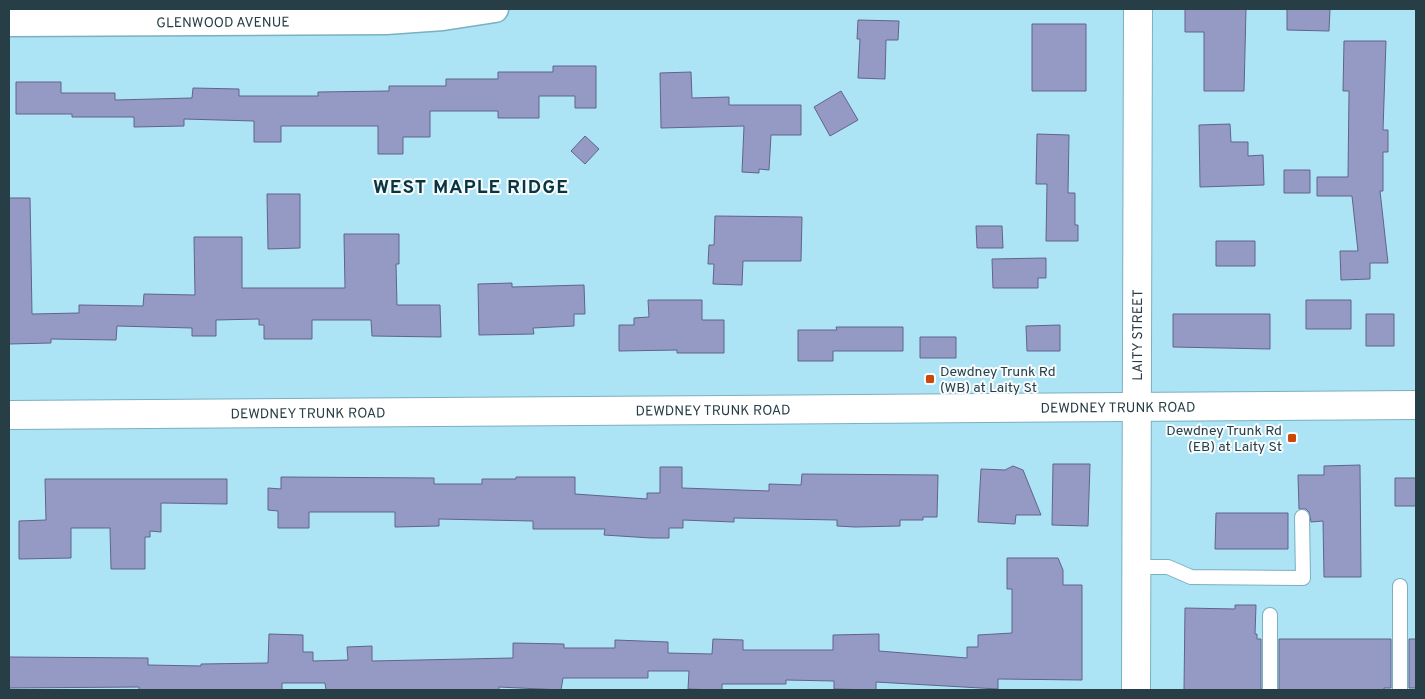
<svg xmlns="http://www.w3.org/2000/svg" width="1425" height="699" font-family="Overpass,sans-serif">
	<rect width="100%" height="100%" fill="#ace3f5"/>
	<path fill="#959ac4" stroke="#60648b" d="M1185 9H1246L1244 91H1204V32H1185Z
		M1287 9H1330L1329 31 1287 30Z
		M858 20 899 21 898 40H886L885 79 858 78 860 39H857Z
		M1032 24H1086V91H1032Z
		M1344 41H1386L1383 130H1388V152H1383V191H1380L1388 263H1370V279L1341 280 1340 251H1358L1352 196H1317V177H1348L1349 91H1343Z
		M553 66H596V108H575V96H539V118H498V111H430V137H403V154H378V126H281V142H254V121L184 119V126L134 127V117H72V114H16V82H61V93H115V100L192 98 193 88 239 89V96H318V92L389 91V86H446V79H498V72H553Z
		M691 72 692 98 729 97V105H801V135H771L769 170 759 169V173L742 172 744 126 661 128 660 73Z
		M841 91 858 120 830 136 814 107Z
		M1230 124 1231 142H1248V156L1263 155 1264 185 1200 187 1199 125Z
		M1037 134 1069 135 1068 193H1075V225H1078V241H1046L1047 184H1036Z
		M585 136 599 149 585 164 571 151Z
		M1284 170H1310V193H1284Z
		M267 194H300V248L268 249Z
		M9 198H30L32 314 79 313V305L143 306 144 294 195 295 194 237H242V288H345L344 234H399V264H396L397 305H440L441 337 372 336 371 320H312V339H264V325H259V319L216 320V336H192V328L117 326 116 340 51 339V343L9 344Z
		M715 216 802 217 801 261H743L742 285 713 284 714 264H708L709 245H714Z
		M976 226H1002L1003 248H977Z
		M1216 241H1255V266H1216Z
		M1046 258V278H1038V288H993L992 259Z
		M512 283V287L584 285 585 314H574V326L533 328 534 334 479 335 478 284Z
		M648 300H702V320H724V353H677V350L619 351V325H634V318L649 317Z
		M1306 300H1351V329H1306Z
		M1173 314H1270V349L1173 347Z
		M1366 314H1394V346H1366Z
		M1060 325V351H1027L1026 326Z
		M836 327H903V351H833V361H798V330H837Z
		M920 337H956V358H920Z
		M1053 464H1090L1088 526 1052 525Z
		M1360 465 1361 577H1324L1323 521 1311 522 1309 512 1306 509H1299L1298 475H1324V466Z
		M1013 466 1023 470 1041 515H1016L1015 524 978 522 981 469 1005 470Z
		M660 467H682V488L769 491V484L801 485 802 474 938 475 937 517H923V520H900V526L855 527 837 526V520L734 518V522L683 520V528H669V538H651L604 535 605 529H533V521L439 519V526L395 527V512H309V528H278V511L268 510V488L281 489V477L434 478V484H482V479H516V477H575V494L647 499V493H660Z
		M1395 478H1416V506H1395Z
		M45 479H227V504L161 503V532L150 531V537H145V569H111L110 528H71V558L19 559V521L46 520Z
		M1216 513H1288V549H1215Z
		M1007 558H1058L1063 570V585H1082V680L998 679V689L876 682V690L834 689V681L786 680V684H722V690H713L688 689 689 671H648V678H563L561 690 499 687V690H326L325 683H282V690H139V687L9 688V657L148 658V665L201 666V664L268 663 269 634 303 635V652H313V661L348 660 347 647 372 646V661L513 658V643L564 644V648H615V640L668 642V653L712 654 713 639 743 640V650H833V635L879 634V651L967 658V647H978V635L1012 633V589H1007Z
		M1235 605H1256L1255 634H1257V639H1261V690H1184L1185 608 1235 609Z
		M1279 639H1391V688H1384V690H1279Z
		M1409 639H1416V688H1409Z"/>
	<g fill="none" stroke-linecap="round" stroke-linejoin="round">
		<g stroke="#7ab0c1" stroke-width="16">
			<path id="service" d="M1137 567H1168L1191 577 1303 578 1302 517
				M1400 586V690
				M1270 690V615"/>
		</g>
		<g stroke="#7ab0c1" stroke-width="29">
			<g id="minor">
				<path id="s1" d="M9 23 386 21 443 17 495 9"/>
			</g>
		</g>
		<g stroke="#7ab0c1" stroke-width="30">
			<g id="tertiary">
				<path id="s2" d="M1136 690 1138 9"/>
			</g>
		</g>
		<g stroke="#7ab0c1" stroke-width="30">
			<g id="secondary">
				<path id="s3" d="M9 415 1416 405"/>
			</g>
		</g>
		<use href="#service" stroke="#fff" stroke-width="14"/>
		<use href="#minor" stroke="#fff" stroke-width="26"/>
		<use href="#tertiary" stroke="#fff" stroke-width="28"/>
		<use href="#secondary" stroke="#fff" stroke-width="28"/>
	</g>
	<g fill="#cd4709" stroke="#f6fbfd" stroke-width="2">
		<rect x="925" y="374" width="10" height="10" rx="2.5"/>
		<rect x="1287" y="433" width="10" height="10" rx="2.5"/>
	</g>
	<g text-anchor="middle" stroke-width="4" stroke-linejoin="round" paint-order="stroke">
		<g font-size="14" fill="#283e46" stroke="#f6fbfd">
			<text dy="5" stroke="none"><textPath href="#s1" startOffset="214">GLENWOOD AVENUE</textPath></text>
			<text dy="5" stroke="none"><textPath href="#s2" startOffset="355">LAITY STREET</textPath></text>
			<text dy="5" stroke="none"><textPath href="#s3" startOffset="1109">DEWDNEY TRUNK ROAD</textPath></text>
			<text dy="5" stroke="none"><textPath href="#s3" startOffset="704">DEWDNEY TRUNK ROAD</textPath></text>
			<text dy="5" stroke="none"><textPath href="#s3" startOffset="299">DEWDNEY TRUNK ROAD</textPath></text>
		</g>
		<g font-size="14" fill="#283e46" stroke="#f6fbfd" text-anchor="start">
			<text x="940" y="376">Dewdney Trunk Rd<tspan x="940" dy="16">(WB) at Laity St</tspan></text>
			<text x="1282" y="435" text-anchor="end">Dewdney Trunk Rd<tspan x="1282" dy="16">(EB) at Laity St</tspan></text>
		</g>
		<g font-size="19" font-weight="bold" letter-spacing="1" fill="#0a3540" stroke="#f6fbfd">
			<text x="471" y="193">WEST MAPLE RIDGE</text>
		</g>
	</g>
	<rect width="1425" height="699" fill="none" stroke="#283e46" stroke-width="20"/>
</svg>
